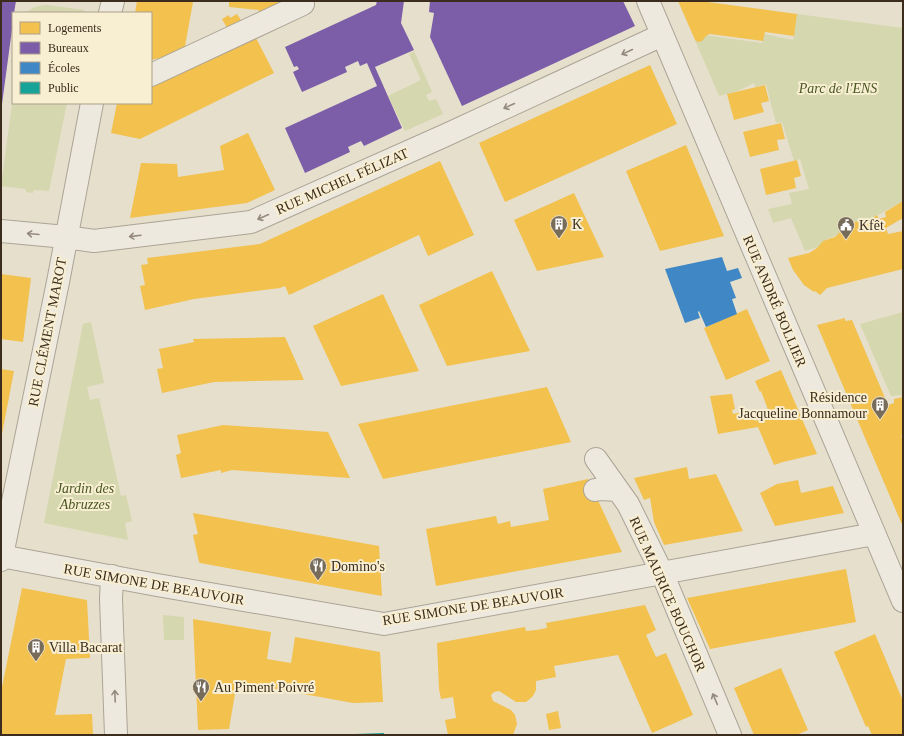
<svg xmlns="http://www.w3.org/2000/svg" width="904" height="736" font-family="Georgia,serif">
	<rect width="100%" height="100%" fill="#e6dfcc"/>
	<path fill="#d5d7ae" d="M47 5 84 10V13H27C32 6 39 6 47 5Z
		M797 14 903 28V201L867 221 851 224 835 236 825 240 819 247 805 251 791 218 773 223 768 209 792 204 789 193 809 189 800 159 794 161 782 122 776 123 766 84 755 87 754 83 738 91 719 96 695 40 704 35 762 43 765 34 793 40Z
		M414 51 432 92 426 95 429 101 436 99 443 114 405 131 388 96 421 80 409 54Z
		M13 97V103H67L49 191 34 190 33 193 26 192V189L1 186Z
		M903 312V395L891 396 860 324Z
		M91 322 104 383 87 387 90 400 99 398 121 496 126 495 132 521 125 523 128 540 44 523 83 324Z
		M163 615 184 617V640H164Z"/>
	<path fill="#f2c14e" d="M137 1 193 2 184 52 151 60V13H135Z
		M229 1H292L257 18 259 10 229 7Z
		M678 1H700L797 14 794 36 765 32 763 41 710 34 706 36 702 41 698 42 695 40Z
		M237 14 244 25 230 33 222 19 229 15 230 18Z
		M255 36 274 73 140 139 111 133 117 103H151V87Z
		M650 65 677 124 505 202 479 143Z
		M765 85 769 101 761 103 764 112 734 120 727 94Z
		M781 123 785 139 777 140 779 150 750 157 743 132Z
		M248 133 275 190 247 203 130 218 141 163 177 164 178 177 224 170 220 146Z
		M686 145 724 236 660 251 626 171Z
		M797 160 801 176 794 178 796 188 766 195 760 169Z
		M440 161 474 235 428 256 419 235 289 295 285 286 280 288 194 299 145 310 140 286 145 285 141 265 148 264 147 258 260 244Z
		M574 193 604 257 537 271 514 220Z
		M903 201V218L886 228 888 234 903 231V269L827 288 820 295 815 291 814 292 804 285 793 270 788 258 809 253 817 248 823 241 835 237 843 229 855 222 870 220 877 215 879 219 886 217 885 212Z
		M492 271 530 351 447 366 419 305Z
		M1 274 31 278 23 342 1 339Z
		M383 294 419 371 341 386 313 326Z
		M747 309 770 361 726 380 704 328Z
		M845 318V321L852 320 888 405 894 403V399L903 397V436H901L903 441V527L817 325Z
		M285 337 304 380 214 382 162 393 157 369 163 368 159 349 194 342 193 339Z
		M1 369 14 371 2 434H1Z
		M781 370 817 454 783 462 774 465 758 427 718 434 710 396 732 394 735 409 732 410 733 414 753 410 755 421 770 415 761 391 760 392 755 381Z
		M547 387 571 442 383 479 358 424Z
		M223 425 328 432 350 478 232 470 221 473V470L181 478 176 455 181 453 177 435Z
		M687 467 689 479 716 474 743 531 664 545 654 522 650 498 644 500 634 478Z
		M588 479 622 552 436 586 426 529 496 516 498 524 510 521 511 527 549 520 543 489Z
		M798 480 801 493 833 486 844 513 775 526 760 493 777 484Z
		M193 513 379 546 382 596 200 563 199 562 193 535 198 534Z
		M846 569 856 622 710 649 687 598Z
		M22 588 87 600 90 658 66 659 55 715 92 714 93 735H1V692Z
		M645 605 656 630 646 635 656 657 666 653 693 715 652 733 618 655 554 666 556 677 536 681V690L533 696 526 702H516L499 691 494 692 491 695 493 701 511 710 515 715 517 724 513 735H448L445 720 456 718 453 697 441 699 439 689 437 643 525 627 526 631 536 630 547 628 546 623Z
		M193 619 271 632 267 659 291 663 295 637 380 652 383 702 353 703 237 682 229 729 198 730Z
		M875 634 903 701V735H872L868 726 866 727 834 652Z
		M781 668 808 730 796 735H754L734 688Z
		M558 711 561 728 549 730 546 714Z"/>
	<path fill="#7b5ea7" d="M1 1H16L14 13H13V22L2 104Z
		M377 1H404L401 23 414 50 375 67 402 128 364 146 361 141 348 147 350 152 305 173 285 128 377 86 367 63 360 66 358 61 345 67 347 72 302 92 293 72 299 69 297 66 294 67 285 47 376 5Z
		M430 1H623L635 26 462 106 430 37 434 13 429 12Z"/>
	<path fill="#3f88c5" d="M722 257 727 271 738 268 742 278 730 282 736 298 732 299 737 314 706 327 699 311 698 312 700 318 685 323 665 269Z"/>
	<path fill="#17a398" d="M384 733V735H355V734Z"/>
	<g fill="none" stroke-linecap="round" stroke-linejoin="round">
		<g stroke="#aba496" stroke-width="24">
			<path id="minor" d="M648 1 903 601
				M110 13 113 1
				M151 75 303 4
				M1 231 66 237 94 241 251 222 446 135 662 35
				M596 459 628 504 662 573 730 735
				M595 490 601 489 618 490
				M1 556 157 585 384 624 874 534
				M1 560 58 282 92 103
				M112 576 111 599 116 735"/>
		</g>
		<use href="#minor" stroke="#eee9df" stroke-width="22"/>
	</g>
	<defs><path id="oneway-shaft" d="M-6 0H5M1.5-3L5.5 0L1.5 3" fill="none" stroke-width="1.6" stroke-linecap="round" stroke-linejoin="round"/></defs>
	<g stroke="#948a7e">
		<use href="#oneway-shaft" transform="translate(627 52) rotate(155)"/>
		<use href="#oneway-shaft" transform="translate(509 106) rotate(155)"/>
		<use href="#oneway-shaft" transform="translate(263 217) rotate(156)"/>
		<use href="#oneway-shaft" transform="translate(33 234) rotate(-175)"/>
		<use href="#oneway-shaft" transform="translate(135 236) rotate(173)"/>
		<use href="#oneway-shaft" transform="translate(115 696) rotate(-92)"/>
		<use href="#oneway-shaft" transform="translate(715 699) rotate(-113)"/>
	</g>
	<defs>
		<g id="building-pin" transform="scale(0.9)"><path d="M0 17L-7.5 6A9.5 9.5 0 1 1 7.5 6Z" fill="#776b5a" stroke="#f8eed2"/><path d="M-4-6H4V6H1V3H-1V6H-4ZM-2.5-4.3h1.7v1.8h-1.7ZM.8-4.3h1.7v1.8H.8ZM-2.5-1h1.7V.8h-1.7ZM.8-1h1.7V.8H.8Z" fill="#fff"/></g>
		<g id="civic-pin" transform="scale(0.9)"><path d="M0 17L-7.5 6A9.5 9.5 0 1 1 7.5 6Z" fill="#776b5a" stroke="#f8eed2"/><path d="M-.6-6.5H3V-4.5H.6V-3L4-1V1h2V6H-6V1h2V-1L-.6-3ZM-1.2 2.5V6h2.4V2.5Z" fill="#fff"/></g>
		<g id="restaurant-pin" transform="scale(0.9)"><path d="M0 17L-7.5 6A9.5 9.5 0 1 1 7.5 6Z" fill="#776b5a" stroke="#f8eed2"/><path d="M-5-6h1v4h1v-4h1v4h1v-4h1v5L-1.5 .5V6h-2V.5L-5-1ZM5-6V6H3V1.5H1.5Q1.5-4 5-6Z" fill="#fff"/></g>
	</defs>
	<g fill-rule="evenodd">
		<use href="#building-pin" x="559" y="224"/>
		<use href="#civic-pin" x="846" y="225"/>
		<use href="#building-pin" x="880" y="405"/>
		<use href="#restaurant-pin" x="318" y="566"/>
		<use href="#building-pin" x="36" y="647"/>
		<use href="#restaurant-pin" x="201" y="687"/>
	</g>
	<g text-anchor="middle" stroke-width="4" stroke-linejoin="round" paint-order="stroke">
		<g font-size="14" font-style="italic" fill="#495822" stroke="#f8eed2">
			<text x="838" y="93">Parc de l'ENS</text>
			<text x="85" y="493">Jardin des<tspan x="85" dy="16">Abruzzes</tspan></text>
		</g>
		<g font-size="14" fill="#3b2c1d" stroke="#f8eed2">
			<text transform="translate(342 181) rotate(-24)" y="5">RUE MICHEL FÉLIZAT</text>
			<text transform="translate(775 301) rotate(67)" y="5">RUE ANDRÉ BOLLIER</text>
			<text transform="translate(47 332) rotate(-79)" y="5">RUE CLÉMENT MAROT</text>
			<text transform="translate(154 584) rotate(10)" y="5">RUE SIMONE DE BEAUVOIR</text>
			<text transform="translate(668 594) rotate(66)" y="5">RUE MAURICE BOUCHOR</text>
			<text transform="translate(473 606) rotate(-9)" y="5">RUE SIMONE DE BEAUVOIR</text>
		</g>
		<g font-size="14" fill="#3b2c1d" stroke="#f8eed2" text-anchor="start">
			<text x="572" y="229">K</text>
			<text x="859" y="230">Kfêt</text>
			<text x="867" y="402" text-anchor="end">Résidence<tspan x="867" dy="16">Jacqueline Bonnamour</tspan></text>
			<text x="331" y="571">Domino's</text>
			<text x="49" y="652">Villa Bacarat</text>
			<text x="214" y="692">Au Piment Poivré</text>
		</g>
	</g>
	<rect width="904" height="736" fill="none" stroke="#3b2c1d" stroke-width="4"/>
	<rect x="12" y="12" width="140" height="92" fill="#f8eed2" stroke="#aca08a"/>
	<rect x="20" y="22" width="20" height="12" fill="#f2c14e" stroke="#aca08a"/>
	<text x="48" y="32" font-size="12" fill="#3b2c1d">Logements</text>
	<rect x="20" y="42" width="20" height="12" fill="#7b5ea7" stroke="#aca08a"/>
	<text x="48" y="52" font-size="12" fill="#3b2c1d">Bureaux</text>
	<rect x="20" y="62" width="20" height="12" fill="#3f88c5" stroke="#aca08a"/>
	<text x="48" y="72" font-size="12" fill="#3b2c1d">Écoles</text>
	<rect x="20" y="82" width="20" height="12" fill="#17a398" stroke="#aca08a"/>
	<text x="48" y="92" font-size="12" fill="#3b2c1d">Public</text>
</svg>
